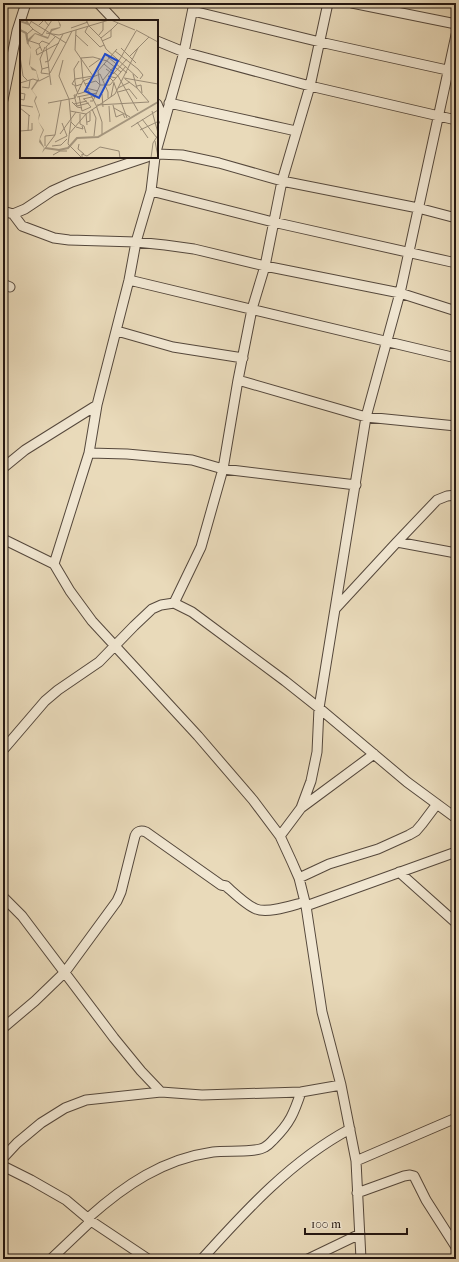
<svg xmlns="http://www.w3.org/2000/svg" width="459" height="1262" font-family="'IM FELL French Canon',serif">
	<rect width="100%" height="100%" fill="#e9daba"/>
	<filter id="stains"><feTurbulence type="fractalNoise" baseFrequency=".005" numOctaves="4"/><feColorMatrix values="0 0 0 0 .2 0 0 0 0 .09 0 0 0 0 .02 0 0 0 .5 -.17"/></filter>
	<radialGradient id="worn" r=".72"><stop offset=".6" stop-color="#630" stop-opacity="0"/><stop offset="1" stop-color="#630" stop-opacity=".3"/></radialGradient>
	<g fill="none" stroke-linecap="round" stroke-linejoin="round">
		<g stroke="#55483c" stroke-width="11">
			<path id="minor" d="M98 3 115 21
				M352 3 456 24
				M193 11 320 42 456 72
				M157 41 184 52 310 86 456 120
				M3 100 17 31 26 3
				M169 103 296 131
				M157 104 164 121
				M157 148 184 52 194 3
				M157 154 182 155 219 163 282 181 418 208 456 218
				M155 157 151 191 136 242 129 280 97 405 89 453 54 564 70 591 92 621 198 736 253 800 280 836 292 862 299 878 306 906 322 1012 341 1085 356 1161 361 1259
				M151 191 273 222 456 263
				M3 211 13 214 25 209 52 191 72 182 147 157
				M13 214 22 226 54 238 69 240 136 242 165 245 194 249 265 266 400 293 456 311
				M129 280 456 358
				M3 284 10 287
				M117 331 173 347 243 358
				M238 380 366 417 456 426
				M89 453 127 454 192 460 223 469 356 485
				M3 468 25 450 97 405
				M456 495 447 496 437 500 397 542 456 553
				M3 539 54 564
				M174 603 201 547 223 469 238 380 252 309 265 266 282 181 310 86 328 3
				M336 608 397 542
				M3 750 45 701 58 690 99 662 134 626 152 609 161 605 174 603 192 612 285 681 319 708 407 782 456 818
				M301 808 374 754
				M280 836 301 808 311 781 317 752 319 708 366 417 400 293 456 35
				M399 872 456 923
				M299 878 329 864 378 849 409 835 416 831 422 824 437 804
				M3 897 22 916 114 1038 141 1071 161 1092
				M306 906 456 852
				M3 1028 35 1001 65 972 117 901 121 892 135 836C137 831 141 830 146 832L221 885 226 886C234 893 246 905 256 909 268 914 293 905 305 902
				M3 1158 17 1143 41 1123 65 1108 86 1100 161 1092 202 1095 301 1092 341 1085
				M356 1161 456 1118
				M3 1166 31 1180 66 1200 91 1221 148 1259
				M357 1193 404 1176 410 1175 414 1176 426 1200 456 1247
				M88 1218C125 1185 163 1159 213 1152 226 1150 256 1153 265 1147 269 1145 271 1142 274 1139 290 1123 294 1113 301 1092
				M51 1259 91 1221
				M202 1259C246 1210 292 1160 350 1129
				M308 1259 360 1234"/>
		</g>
		<use href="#minor" stroke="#f1e7d2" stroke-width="9"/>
	</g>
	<g transform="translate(20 20)">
		<rect width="138" height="138" fill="#e9daba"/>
		<path d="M38 0 41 5 40 8 32 11 28 19 15 14 8 23 11 28 10 46 16 50 19 60 12 70 17 77 15 81 20 95 18 101 24 110 20 119 25 129 22 133 7 138 22 133 24 128 19 122 20 117 23 110 18 101 19 94 14 81 16 76 11 69 18 59 16 51 12 50 9 44 11 29 7 23 8 19 15 13 28 17 31 9 40 7Z" fill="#a69881"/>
		<path fill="none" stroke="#a69881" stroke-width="2" d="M0 1 8 4 6 0M0 10 6 13 8 24M25 128 39 130 48 128 57 118 78 117 138 82"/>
		<path fill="none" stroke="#9a8c77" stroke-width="1" d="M9 0 46 23 52 11M66 0 69 6 81 18 86 29 118 58M91 0 115 10M11 2 9 5 14 10 22 15 24 12M19 5 24 0 29 6M68 6 65 12 80 27 84 25M51 8 68 2M13 9 7 14V20L19 24 22 31M56 10 55 30 73 56M116 10 138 22M24 12 32 0M26 13 39 15 89 0M56 15 68 26M79 15 83 10V2M81 18 92 9M82 21 91 17V10L98 3M19 24 22 21 30 24M20 27 16 30 17 35 39 23M26 27 31 65M26 27 35 17M101 28 116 43M95 31 118 49 123 55 120 59M0 36 3 56 7 60M110 36 129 17M88 37 107 53M61 38 63 60 76 85 82 102V114M61 38 73 37 87 41 101 52M43 40 39 56 49 79 51 101 48 124 62 138M59 41 54 49 55 62 56 66 62 64M25 42 29 41 43 14M84 44 98 56 118 91M29 47 22 49 21 53 29 54M69 47 80 39M22 49 20 39 25 27M86 49 93 54 107 39M30 53 46 23M113 54 117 68 129 82M104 58 138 64M105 59 117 68M83 60 100 39 116 11M93 61 88 56 96 58M0 63 13 59 19 61 29 56M94 63 107 98M65 64 76 61 80 65M80 65H90L106 46M55 66 58 74 68 71M56 66 52 64 55 59 73 56M117 66 121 65 122 73M2 67 9 68 10 60M66 68 78 71M98 68 110 62M98 72 109 69 117 79M0 73 5 74 4 80 0 79M82 74 83 87M57 75H54L57 86 69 83M59 76 62 91M57 77 77 73M91 77 94 62M63 79 76 76M70 81H73L80 65 78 51 97 29M52 82 57 87 62 88M28 83 55 78 63 61 80 54 88 72V78M54 84 67 81M0 85 13 87M77 85 129 82M93 85 96 97 103 94 105 98M89 86 90 102M0 88 10 96M94 88 110 97M72 89 76 98 74 116M50 91 66 94 67 105M62 91 71 87 64 79M132 91 138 113M60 94V104L64 106 66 113M122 99 137 118M51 102 56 107 63 109 62 106M67 102 70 101V92M117 102 128 118M42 103 47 116M111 107 138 90M120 110 137 102M0 111 12 110V103M8 111 9 95M40 114 56 92M49 114 66 94 95 74 118 28M135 121 138 137M35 122 47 116M59 124 58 129 64 134M25 126V116L35 115M32 126 41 125 47 119M26 127 35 115 41 81M33 135 40 131H47M62 137V134L67 136 80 127 99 131 100 138M131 138 133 123 138 115"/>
		<path fill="#1d4ed8" fill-opacity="0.15" stroke="#1d4ed8" stroke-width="2" d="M85 34 98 41 79 78 65 71Z"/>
		<rect width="138" height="138" fill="none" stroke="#241712" stroke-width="2"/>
	</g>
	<rect width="459" height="1262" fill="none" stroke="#e9daba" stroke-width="16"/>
	<rect x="4" y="4" width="451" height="1254" fill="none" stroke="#241712" stroke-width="2"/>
	<rect x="8" y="8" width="443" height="1246" fill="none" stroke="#241712"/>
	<path d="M305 1228v6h102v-6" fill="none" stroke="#241712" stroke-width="2"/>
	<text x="311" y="1228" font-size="12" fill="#241712" stroke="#f1e7d2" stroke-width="3" paint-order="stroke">100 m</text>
	<rect width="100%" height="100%" filter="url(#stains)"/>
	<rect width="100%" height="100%" fill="url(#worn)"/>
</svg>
